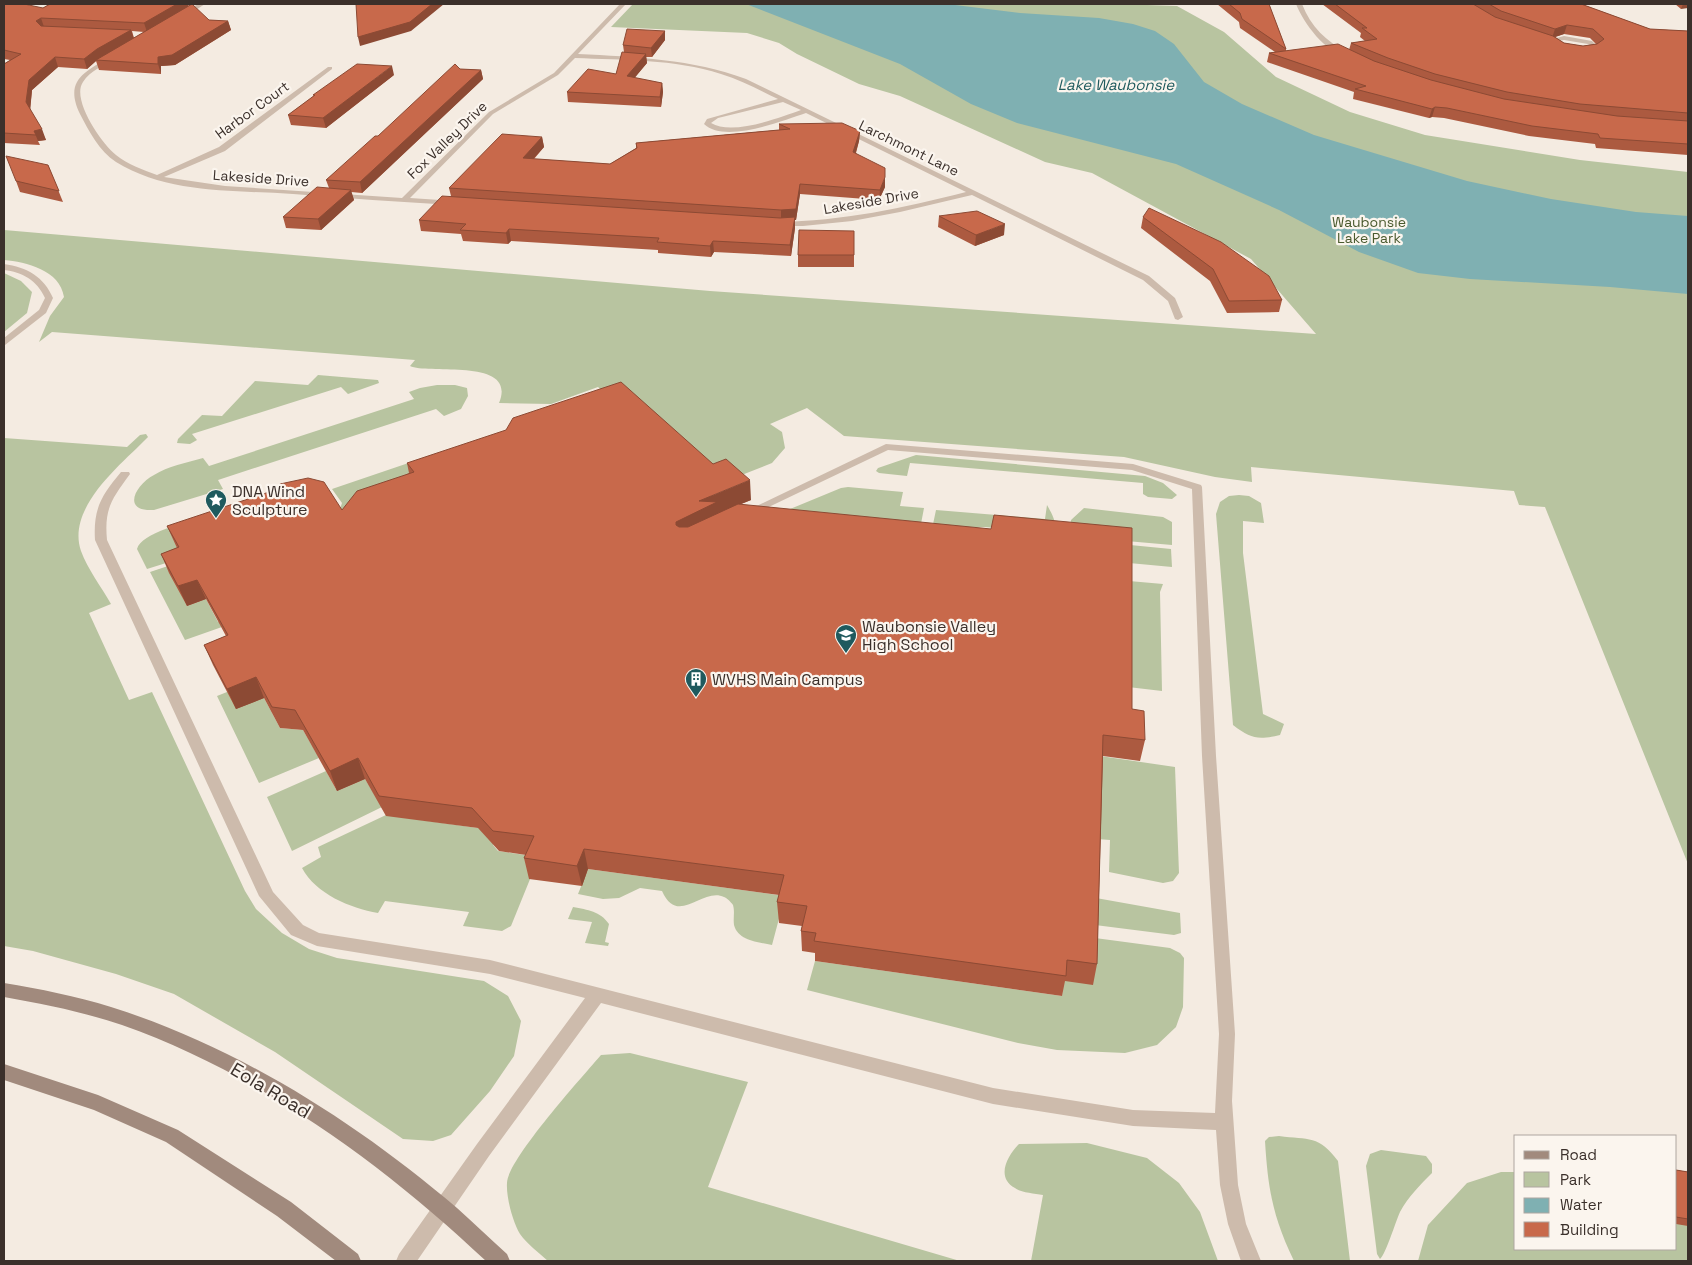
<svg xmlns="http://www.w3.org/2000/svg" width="1692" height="1265" font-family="'Space Grotesk',sans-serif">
	<rect width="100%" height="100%" fill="#f4ebe1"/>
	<path fill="#b8c4a0" d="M633 4H1117L1177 6 1224 32 1276 77 1350 112 1425 135 1580 160 1688 172V864L1545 507 1519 505 1514 491 1251 467 1252 482 1215 477 1124 457 844 436 807 408 770 424 782 432 785 448 772 463 729 480 615 403 598 387 551 404 499 403C518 357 430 375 410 366L415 360 52 332 39 342 50 316 64 297C60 270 26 262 4 260V230L710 291 1316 334 1251 259 1092 173 1045 162 900 96 859 84 797 54 779 43 747 33 611 27Z
		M4 273 21 281 32 292 27 313 4 332Z
		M318 375 378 380 379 383 348 394 341 387 192 434 197 440 190 444 177 443 178 439 202 415 222 416 255 381 308 385Z
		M437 385H455L467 388 468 396 461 409 444 416 436 409 218 480 223 489 154 510C121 512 135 485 154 475 168 466 186 463 203 458L209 466 414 399 409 392 420 388Z
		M146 434 148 437C122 464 66 507 81 551 87 568 102 588 111 604L89 613 129 700 152 692 245 891 256 909 282 933 309 949 337 958 484 981 508 996 521 1021 514 1056 490 1091 451 1135 433 1141 403 1139 275 1052 174 994 116 974 33 951 4 946V438L127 447 140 435Z
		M432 455 445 470 326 521 340 509 342 503 332 489Z
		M916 455 1145 476 1163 483 1177 495 1172 499 1148 497 1143 494V483L910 463 907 476 879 473 876 471 878 468Z
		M848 487 903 492 900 506 924 508 920 529 778 514 841 488Z
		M1239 495 1249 496 1261 503 1264 523 1243 521V553L1263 714 1284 724 1280 735C1258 740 1251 739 1233 725L1216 514 1220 502 1229 496Z
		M1047 505C1052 514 1057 522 1055 533L985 527 932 529 936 510 1045 519Z
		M1084 508 1163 517 1172 522V545L1069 536 1071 520Z
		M202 517 176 545 182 558 147 569 137 549C141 533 187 522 202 517Z
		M1069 539 1171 549 1172 567 1129 563Z
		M168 566 187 606 206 599 218 622 256 615 185 640 150 572Z
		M1129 581 1163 584 1160 592 1162 691 1128 687Z
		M227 692 264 698 280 728 303 730 319 758 259 783 217 696Z
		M1100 756 1175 767 1179 873 1173 881 1163 883 1109 872 1110 840 1097 839Z
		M326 771 337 791 365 779 382 807 292 851 267 797Z
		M386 815 499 831 493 845 498 851 539 857 511 926 502 931 463 926 469 912 385 901 378 913C350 908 316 894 302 868L321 857 318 847Z
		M588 869 785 896 772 945C759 942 738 941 734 925 733 918 735 912 733 905 731 902 727 898 724 897 702 887 678 927 662 891L640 888 619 898 603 899 578 894Z
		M1096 898 1180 913 1181 933 1174 935 1095 925Z
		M573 907C588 910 600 911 609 924L605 942 609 943 608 946 585 943 592 922 568 919Z
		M1095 938 1170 948 1180 953 1184 958 1183 1007 1176 1027 1157 1045 1125 1053 1057 1050 1018 1043 807 990 815 961 1062 996 1063 981Z
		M630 1053 748 1082 708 1187 960 1261H548C539 1253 527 1244 520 1234 513 1223 506 1197 507 1183 507 1160 583 1076 601 1055Z
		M1279 1136C1309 1140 1319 1135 1338 1161L1350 1261H1294C1273 1217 1268 1190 1265 1141L1269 1137Z
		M1087 1143 1147 1158 1179 1183 1200 1212 1218 1261H1031L1043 1195C1034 1193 1022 1193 1015 1188 995 1177 1008 1155 1019 1144Z
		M1381 1150 1426 1156 1432 1164V1173C1420 1185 1408 1197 1400 1212 1395 1223 1386 1254 1380 1259L1377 1254 1366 1166 1370 1154Z
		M1501 1172H1516V1249H1676V1174L1688 1176V1261H1418L1428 1225 1467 1183Z"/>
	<path fill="#7fb0b2" d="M746 4H947L1020 13 1099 18 1133 24 1155 31 1174 44 1204 82 1242 104 1314 135 1467 181 1551 199 1636 212 1688 216V294L1610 287 1470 279 1418 273 1359 252 1279 210 1176 164 1017 123 971 104 900 64Z"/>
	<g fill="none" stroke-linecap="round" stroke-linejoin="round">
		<path fill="#cdbbac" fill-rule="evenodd" d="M4 264C27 267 44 277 53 298L46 313 5 345 4 338 39 310 45 298C37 280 22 272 4 270Z
			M886 444 1133 464 1201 485 1202 487 1216 756 1235 1034 1232 1101 1238 1185 1246 1224 1261 1261H1241L1228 1224 1220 1185 1216 1130 1133 1126 993 1104 601 1003 489 1156 417 1261H396L399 1254 477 1144 585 998 490 974 317 946 291 935 259 896 95 540C93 508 102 495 121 472H129L130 474C112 499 104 508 107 540L273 892 303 925 319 933 490 960 993 1088 1133 1110 1215 1113 1219 1034 1202 756 1192 489 1132 470 888 450 752 515H744L742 513Z"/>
		<path fill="#cdbbac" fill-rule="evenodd" d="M198 4H205L185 17H181V15Z
			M620 4H626L578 54C636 57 692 59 746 79L1149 276 1175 298 1183 317 1178 320 1175 319 1168 301 1143 280 972 195 900 212 852 221 803 226H775V222H778C842 221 904 208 966 192L806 113C781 121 725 144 704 124L707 119 778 99C759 90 741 80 721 74 674 59 623 60 575 58L558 75 493 114 410 198 455 201 456 203 452 205C399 202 346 198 293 194 233 190 168 194 116 162 99 151 89 131 80 114 64 81 84 72 110 57H114V59C104 65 90 71 83 82 71 99 101 143 116 155 127 164 143 170 157 175L219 147 328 67H332V69L225 151 164 177 225 186 402 198 489 112 554 73ZM783 102 801 110C778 118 732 136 711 123L718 118Z
			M1296 4H1302C1311 27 1326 41 1348 53V55C1327 56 1303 22 1296 4Z
			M1564 36 1592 41 1599 48C1586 57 1563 54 1551 44L1553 39ZM1564 40 1588 44 1592 47 1575 49 1557 43 1558 41Z"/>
		<path fill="#a18a7d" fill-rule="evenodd" d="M4 983C40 989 76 996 111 1007 238 1047 356 1122 457 1208 474 1223 490 1239 507 1254L510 1261H486C382 1163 258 1073 122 1025 83 1012 44 1004 4 997Z
			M4 1064 98 1095 178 1130 291 1202 358 1254 361 1261H336L277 1216 166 1142 94 1110 4 1080Z"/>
	</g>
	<path fill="#ac5a40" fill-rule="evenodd" d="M4 4 43 8 50 4H188V6L209 20 228 21 231 30 175 65 161 66V74L99 70 96 61 87 69 58 67 32 90 30 109 46 140 38 141 40 145 4 143V64L10 60 4 59ZM132 31 144 32 134 38Z
		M1217 4H1269L1286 49V51L1349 50 1351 43 1365 41 1360 37 1361 33 1322 4H1581L1650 29 1688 31V155L1596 148 1595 144 1529 136 1444 118 1432 117 1429 118 1353 99 1354 92 1267 62 1269 53 1275 52 1240 28 1239 22ZM1564 34 1590 38 1596 44 1583 46 1564 43 1555 37Z
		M1675 4H1688L1681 9Z
		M665 31V40L652 57H646L647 63 634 78 662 83 663 92 661 107 568 102 567 92 616 74 624 52 623 45Z
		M460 69 481 70 483 79 362 193 351 192 354 200 321 230 286 228 283 217 329 188 326 180Z
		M394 75 326 128 291 125 288 115 314 96 313 95Z
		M779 124 860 131 859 141 856 153 885 187 879 200 800 194 796 220H795V228L791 256 714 252 711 257 658 253V250L511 241 508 244 463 241 461 234 421 231 419 220 451 196 449 188 542 137 544 147 534 159 610 164 636 148V143L779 130Z
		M48 165 63 202 20 192 16 181Z
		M939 216 1004 235 975 246 938 227Z
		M1143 217 1282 300 1279 312 1227 313 1210 281 1141 228Z
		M854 231V267H798V255Z
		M407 463 751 500 739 505 1132 709 1145 740 1140 761 1103 756 1097 964 1093 985 1065 981 1062 996 815 961V953L802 951 801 931 802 926 779 923 777 902 779 895 588 869 582 886 529 879 524 858 526 855 499 851 478 828 386 816 365 779 337 791 303 730 280 728 264 698 236 709 213 665 204 645 226 636 206 599 187 606 169 573 161 554 177 548 167 526 342 510 409 473Z
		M1676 1170 1688 1172V1226L1676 1224Z"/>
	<path fill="#8c4a34" d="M177 4H188L189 7 147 32 144 23Z
		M432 4H444L411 31 360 46 358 37Z
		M1683 4H1688V8L1681 9Z
		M41 18 44 27 39 30 36 21Z
		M228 21 231 30 175 65 161 66V74L158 64V57Z
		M1567 25 1564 34 1552 38 1555 29Z
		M131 30 134 39 96 60V61L87 69 84 59 97 49Z
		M665 31V40L652 57 651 48Z
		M646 54 647 63 628 86 627 76Z
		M55 57 58 67 32 90 30 112 26 102 29 80Z
		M392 66 394 75 326 128 323 118Z
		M481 70 483 79 362 193 360 182Z
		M662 83 663 92 661 107 660 97Z
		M1435 107 1432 117 1429 118 1432 109Z
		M42 129 46 140 38 141 34 131Z
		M860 131 859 141 853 162V152Z
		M542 137 544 147 525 168 523 158Z
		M885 177V187L879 200 880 190Z
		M800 184V194L796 220H795V228L791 256 790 245 781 221V210Z
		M351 190 354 200 321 230 318 219Z
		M1005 224 1004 235 975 246 976 235Z
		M509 229 511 241 508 244 506 233Z
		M713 241 714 252 711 257 710 246Z
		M750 480 751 500 718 513 719 522 678 541 676 525V522L699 501Z
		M197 580 206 599 187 606 178 586Z
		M256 677 264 698 236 709 227 689Z
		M358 758 365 779 337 791 330 771Z
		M584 849 588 869 582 886 577 866Z"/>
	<path fill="#c8694b" stroke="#8c4a34" d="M4 4H24L43 8 50 4H177L144 23 41 18 36 21 41 26 131 30 97 49 84 59 55 57 29 80 26 102 42 129 34 131 36 135 4 133V64L21 54 4 50Z
		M192 4 209 20 228 21 172 55 158 57V64L96 60Z
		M356 4H432L410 22 358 37Z
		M1229 4H1269L1286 49 1242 19 1240 13Z
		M1335 4H1473L1495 17 1553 36 1564 43 1583 46 1597 44 1604 39 1593 29 1567 25 1555 29 1501 11 1489 4H1581L1650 29 1688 31V113L1580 104 1507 92 1435 74 1388 58 1351 43 1377 39 1362 28H1367Z
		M627 29 665 31 651 48 623 45Z
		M1338 44 1374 61 1431 80 1504 99 1617 116 1688 121V144L1600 138 1598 134 1532 126 1447 108 1435 107 1432 109 1355 89 1366 86 1269 53Z
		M622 52 646 54 627 76 662 83 660 97 567 92 588 69 616 74Z
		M357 64 392 66 323 118 288 115 315 95H313Z
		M455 64 460 69 481 70 360 182 326 180 375 136H378Z
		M842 123 860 131 853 152 885 168V177L880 190 800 184 796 209 781 210 449 188 502 134 542 137 523 158 610 164 637 148 636 143 790 129 779 124Z
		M6 156 48 165 59 191 16 181Z
		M317 187 351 190 318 219 283 217Z
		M442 196 780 218 795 217 790 245 713 241 710 246 657 242 659 238 509 229 506 233 460 230 466 224 419 220Z
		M1149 208 1221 242 1269 276 1282 300 1229 301 1213 269 1143 217Z
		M977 211 1005 224 976 235 939 216Z
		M799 230 854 231V255H798Z
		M621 382 713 464 726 459 750 480 699 501 717 502 676 522V525L679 527H688L738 504 991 529 994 515 1132 528V709L1144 711 1145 740 1103 735 1097 964 1067 960 1066 976 814 941 816 933 801 931 807 906 777 902 784 875 584 849 577 866 524 858 534 836 493 831 472 808 379 796 358 758 330 771 295 710 272 707 256 677 227 689 204 645 228 635 197 580 178 586 161 554 179 547 167 526 272 491 280 484 308 478 324 482 342 510 357 491 414 472 407 463 506 430 513 418Z
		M1676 1170 1688 1172V1219L1676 1217Z"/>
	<defs>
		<g id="sight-pin" transform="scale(1.125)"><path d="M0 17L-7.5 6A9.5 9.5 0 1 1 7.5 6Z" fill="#1f5a5e" stroke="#fbf5ee"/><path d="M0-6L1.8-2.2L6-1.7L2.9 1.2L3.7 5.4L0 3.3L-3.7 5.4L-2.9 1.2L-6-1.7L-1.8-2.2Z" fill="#fff"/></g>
		<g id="school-pin" transform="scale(1.125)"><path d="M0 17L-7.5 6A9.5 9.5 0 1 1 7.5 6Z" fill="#1f5a5e" stroke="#fbf5ee"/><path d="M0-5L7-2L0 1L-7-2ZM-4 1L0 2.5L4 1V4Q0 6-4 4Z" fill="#fff"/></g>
		<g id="building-pin" transform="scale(1.125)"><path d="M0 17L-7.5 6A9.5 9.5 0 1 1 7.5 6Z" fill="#1f5a5e" stroke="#fbf5ee"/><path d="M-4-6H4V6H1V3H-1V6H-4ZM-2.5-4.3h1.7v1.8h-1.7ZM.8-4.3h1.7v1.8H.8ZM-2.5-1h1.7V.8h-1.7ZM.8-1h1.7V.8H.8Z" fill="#fff"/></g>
	</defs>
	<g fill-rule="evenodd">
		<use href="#sight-pin" x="216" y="500"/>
		<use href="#school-pin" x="846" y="635"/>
		<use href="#building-pin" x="696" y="679"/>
	</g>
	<g text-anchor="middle" stroke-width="4.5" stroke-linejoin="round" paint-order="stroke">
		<g font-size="14" fill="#3b302b" stroke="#fbf5ee">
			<text transform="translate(252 110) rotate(-36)" y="5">Harbor Court</text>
			<text transform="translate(447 140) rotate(-44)" y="5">Fox Valley Drive</text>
			<text transform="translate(909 148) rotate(26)" y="5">Larchmont Lane</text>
			<text transform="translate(261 178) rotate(4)" y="5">Lakeside Drive</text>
			<text transform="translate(871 201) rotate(-10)" y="5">Lakeside Drive</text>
		</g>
		<g font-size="14" fill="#4a5a2e" stroke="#fbf5ee">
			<text x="1369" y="227">Waubonsie<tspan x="1369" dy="16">Lake Park</tspan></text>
		</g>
		<g font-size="15" font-style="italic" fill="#1f5a5e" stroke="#fbf5ee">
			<text x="1116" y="90">Lake Waubonsie</text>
		</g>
		<g font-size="16" fill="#3b302b" stroke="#fbf5ee" text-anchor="start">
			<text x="232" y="497">DNA Wind<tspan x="232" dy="18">Sculpture</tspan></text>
			<text x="862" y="632">Waubonsie Valley<tspan x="862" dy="18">High School</tspan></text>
			<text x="712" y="685">WVHS Main Campus</text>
		</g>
		<g font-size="19" fill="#3b302b" stroke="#fbf5ee">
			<text transform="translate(271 1090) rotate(31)" y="7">Eola Road</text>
		</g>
	</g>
	<rect width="1692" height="1265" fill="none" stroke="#3b302b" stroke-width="10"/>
	<rect x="1514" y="1135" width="162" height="115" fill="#fbf5ee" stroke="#aea6a0"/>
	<rect x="1524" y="1151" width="25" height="8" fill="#a18a7d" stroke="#aea6a0"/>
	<text x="1560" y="1160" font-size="15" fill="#3b302b">Road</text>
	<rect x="1524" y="1172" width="25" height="15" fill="#b8c4a0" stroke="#aea6a0"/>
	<text x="1560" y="1185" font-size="15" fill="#3b302b">Park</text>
	<rect x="1524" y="1198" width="25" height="15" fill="#7fb0b2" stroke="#aea6a0"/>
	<text x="1560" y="1210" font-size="15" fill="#3b302b">Water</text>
	<rect x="1524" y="1222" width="25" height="15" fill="#c8694b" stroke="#aea6a0"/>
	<text x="1560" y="1235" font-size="15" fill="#3b302b">Building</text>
</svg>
